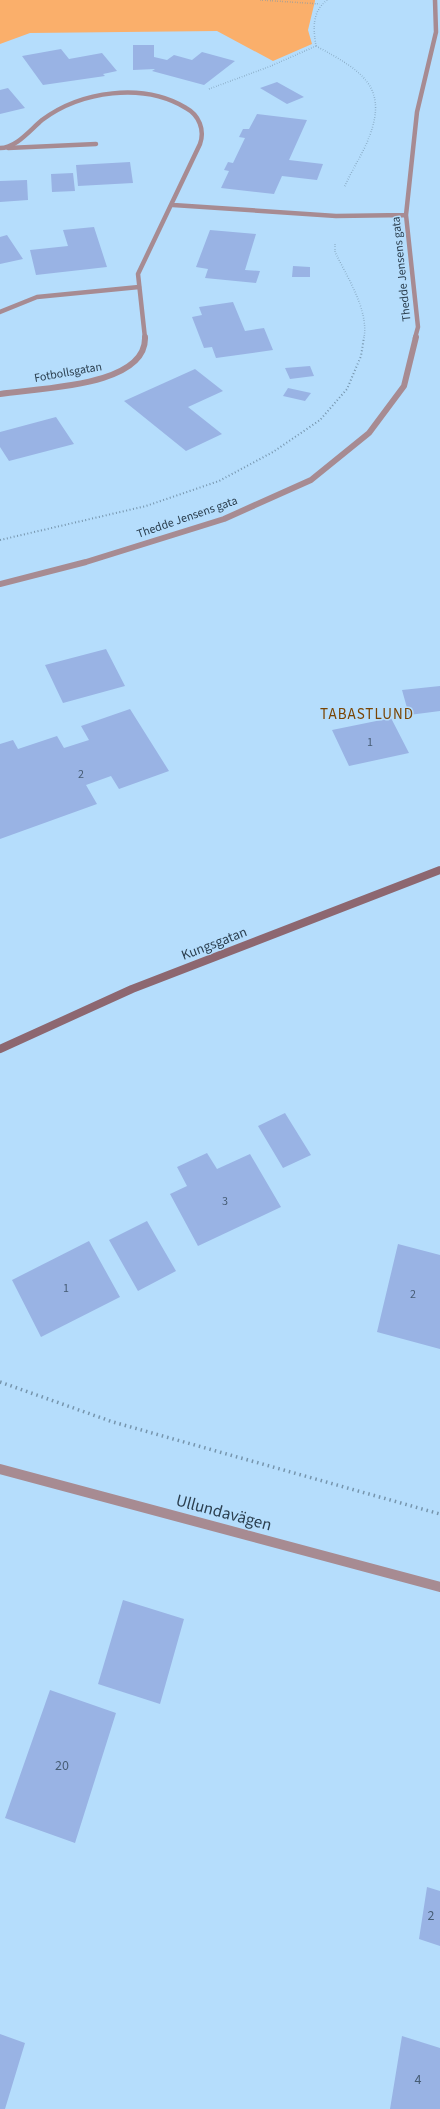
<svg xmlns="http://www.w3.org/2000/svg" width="440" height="2109" font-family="'Source Sans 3',sans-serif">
	<rect width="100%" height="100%" fill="#b5ddfc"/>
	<path fill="#faaf6b" d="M0 0H315V1L308 30 312 44 273 61 217 31 30 33 0 44Z"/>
	<path fill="#99b3e4" d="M133 45H154V57L167 60 174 55 192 60 202 52 235 61 204 85 152 71 155 69 133 70Z
		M61 49 69 59 102 53 117 71 103 74 105 76 43 85 22 56Z
		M277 82 304 97 287 104 260 88Z
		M8 88 25 108 0 114V90Z
		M257 114 307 120 289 160 323 164 317 180 282 176 274 194 221 188 229 171 224 170 228 162 233 163 245 138 239 137 243 129H249Z
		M130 162 133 183 78 186 76 165Z
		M73 173 75 191 52 192 51 174Z
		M27 180 28 200 0 202V181Z
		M94 227 107 267 36 275 30 250 68 246 63 230Z
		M210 230 256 234 245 270 260 271 256 283 205 278 208 269 196 267Z
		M7 235 23 259 0 264V237Z
		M293 266 310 267V277H292Z
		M233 302 245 331 264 328 273 350 216 358 212 347 204 348 192 317 202 315 199 307Z
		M310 366 314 376 290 379 285 368Z
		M195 369 223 391 188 407 222 434 186 451 124 401Z
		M288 388 311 393 305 401 283 396Z
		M56 417 74 444 9 461 0 447V432Z
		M106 649 125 686 63 703 45 665Z
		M440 686V711L409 715 402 690Z
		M130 709 169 771 119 789 111 776 86 785 97 804 0 839V744L13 740 18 749 57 736 64 748 89 740 81 726Z
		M391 718 409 753 349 766 332 730Z
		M285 1113 311 1155 283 1168 258 1126Z
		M207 1153 217 1169 250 1154 281 1207 198 1246 170 1194 187 1186 177 1167Z
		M147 1221 176 1271 138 1291 109 1240Z
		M89 1241 120 1297 41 1337 12 1280Z
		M398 1244 440 1255V1349L377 1332Z
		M123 1600 184 1619 160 1704 98 1684Z
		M50 1690 116 1713 75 1843 5 1818Z
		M427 1887 440 1891V1946L419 1939Z
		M0 2034 25 2043 5 2109H0Z
		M402 2036 440 2048V2109H390Z"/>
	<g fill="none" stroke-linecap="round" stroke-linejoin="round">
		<path stroke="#7695ad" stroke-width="1.5" stroke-dasharray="0.5 2" stroke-linecap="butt" d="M260 0 320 4
			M327 0C312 12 313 28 316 46 364 72 392 88 365 147 358 161 350 174 344 188
			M209 89 271 66 316 46
			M335 244V252C347 277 369 310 364 338"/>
		<path stroke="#7695ad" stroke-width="2" stroke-dasharray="1 2.5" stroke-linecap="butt" d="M0 540 146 506 219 481 273 452 320 420 347 389 361 356 364 337"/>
		<path stroke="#7695ad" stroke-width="3.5" stroke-dasharray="1.5 4" stroke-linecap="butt" d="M0 1382 113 1422 440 1514"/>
		<path stroke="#a78b92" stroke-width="4.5" d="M8 148 96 144
			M0 312 37 297 139 287"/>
		<path stroke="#a78b92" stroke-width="4.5" d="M0 148C16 148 30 130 42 120 81 91 143 82 186 108 199 115 205 130 200 144L138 274 145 338
			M173 205 336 216 406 215
			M415 338 418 327 406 215 417 112 436 32 435 0"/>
		<path stroke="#a78b92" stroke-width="6" d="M0 394C35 388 147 388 145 337
			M0 584 86 562 224 519 311 480 369 433 404 386 416 337"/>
		<path stroke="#a78b92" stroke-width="10" d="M0 1469 440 1587"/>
		<path stroke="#8d6770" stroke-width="8" d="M0 1049 132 989 440 870"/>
	</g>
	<g text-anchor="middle" stroke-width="3" stroke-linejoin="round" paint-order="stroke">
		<g font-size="12" fill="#2b3f4f" stroke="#b5ddfc">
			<text transform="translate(401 269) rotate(-96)" y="4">Thedde Jensens gata</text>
			<text transform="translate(68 372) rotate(-10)" y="4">Fotbollsgatan</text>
			<text transform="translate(187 517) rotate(-19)" y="4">Thedde Jensens gata</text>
		</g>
		<g font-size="12" fill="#465c74">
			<text x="370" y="746">1</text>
			<text x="81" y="778">2</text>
			<text x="225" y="1205">3</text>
			<text x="66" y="1292">1</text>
			<text x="413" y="1298">2</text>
		</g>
		<g font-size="14" fill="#2b3f4f" stroke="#b5ddfc">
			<text transform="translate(214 943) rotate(-21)" y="5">Kungsgatan</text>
		</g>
		<g font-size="14" fill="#465c74">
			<text x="62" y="1770">20</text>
			<text x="431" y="1920">2</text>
			<text x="418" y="2084">4</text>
		</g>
		<g font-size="15" letter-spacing="1" fill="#794403" stroke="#b5ddfc">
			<text x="367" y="719">TABASTLUND</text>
		</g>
		<g font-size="17" fill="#2b3f4f" stroke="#b5ddfc">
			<text transform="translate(224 1512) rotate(15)" y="6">Ullundavägen</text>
		</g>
	</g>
</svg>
